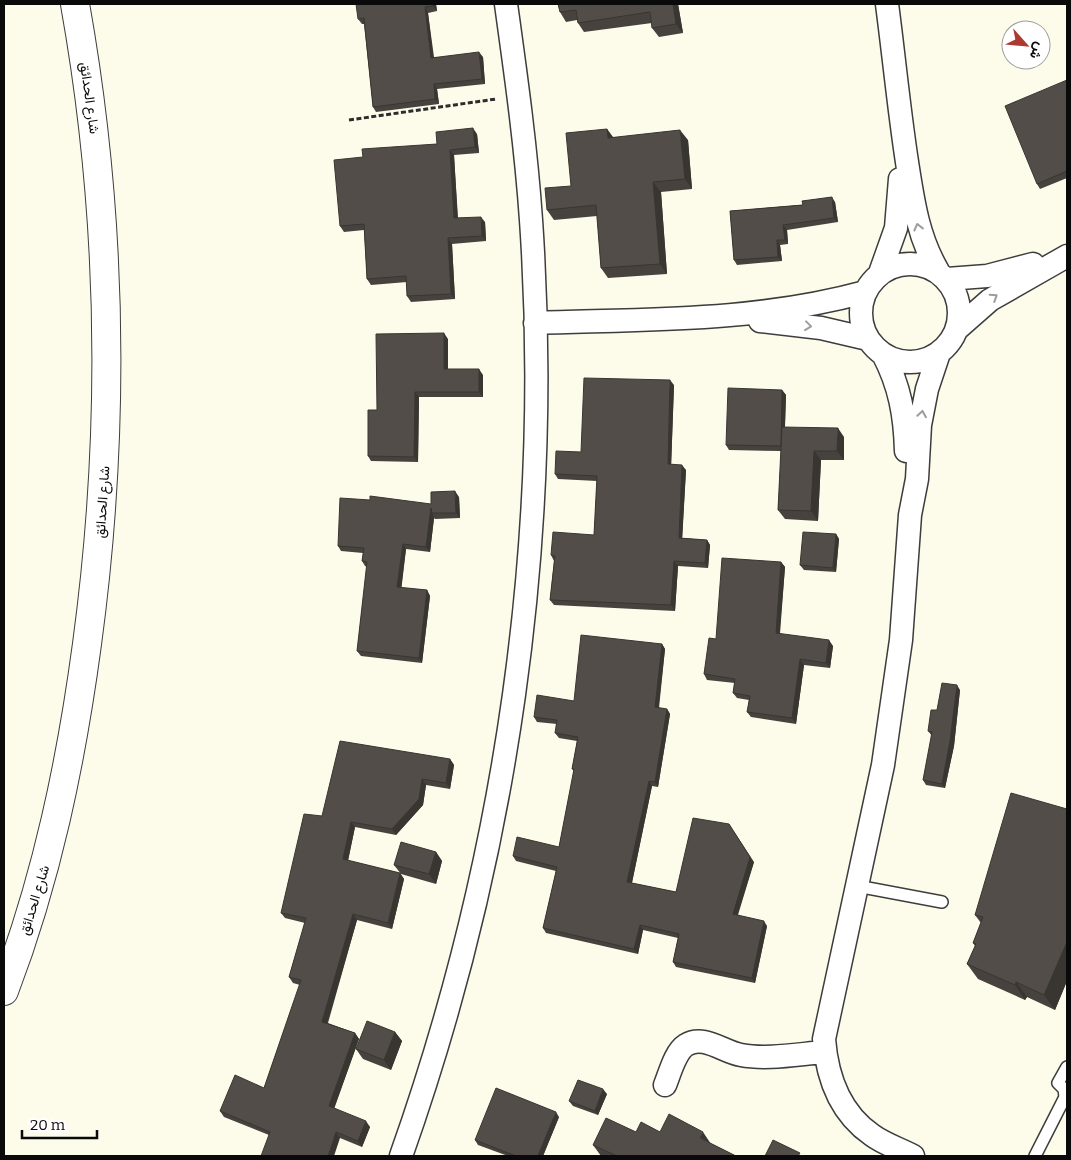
<svg xmlns="http://www.w3.org/2000/svg" width="1071" height="1160" font-family="Bitter,Vazirmatn,serif">
	<rect width="100%" height="100%" fill="#fdfcea"/>
	<g fill="none" stroke-linecap="round" stroke-linejoin="round">
		<g stroke="#3d3d3d" stroke-width="14">
			<path id="service" d="M857 886 942 902
				M1035 1156 1065 1097 1064 1089 1058 1083 1067 1067"/>
		</g>
		<g stroke="#3d3d3d" stroke-width="25">
			<path id="minor" d="M887 4C894 57 899 110 907 162 913 201 918 237 938 271
				M861 313a49 49 0 1 1 98 0a49 49 0 1 1-98 0Z
				M880 273 896 228 900 179
				M947 279 987 276 1033 264
				M760 321 821 328 868 339
				M535 323C648 319 755 322 865 292
				M957 329 990 300 1067 256
				M883 354C900 386 905 416 906 451
				M665 1085C670 1073 675 1052 686 1045 704 1034 723 1052 741 1055 767 1060 798 1054 825 1052
				M401 1156C507 857 553 537 531 220 526 147 516 76 506 4
				M913 1156C900 1149 884 1144 872 1135 840 1113 827 1077 824 1039L883 765 901 640 910 515 917 479 920 425 927 389 939 353"/>
		</g>
		<g stroke="#3d3d3d" stroke-width="30">
			<path id="tertiary" d="M4 991C47 878 71 763 87 644 116 430 113 217 75 4"/>
		</g>
		<path stroke="#2c2c2c" stroke-width="3" stroke-dasharray="5 2.5" stroke-linecap="butt" d="M349 120 496 99"/>
		<use href="#service" stroke="#fff" stroke-width="11"/>
		<use href="#minor" stroke="#fff" stroke-width="22"/>
		<use href="#tertiary" stroke="#fff" stroke-width="28"/>
	</g>
	<path fill="#47423e" d="M436 4 437 11 428 13 434 57H483L485 84 437 89 439 104 376 112 373 107 364 24H362L358 19Z
		M558 4H678L683 33 659 37 652 28V23L584 32 578 23 577 20 566 22 560 12Z
		M1067 80V178L1040 189 1037 184Z
		M607 129 613 137 688 140 692 189 661 192 667 274 608 278 601 268 597 216 554 220 547 210 571 186Z
		M477 134 479 153 454 155 458 218 485 222 486 241 452 244 455 299 411 302 407 296V282L371 285 367 279 364 230 344 232 340 226 363 157 437 144Z
		M835 202 838 222 787 230 788 244 780 245 782 261 737 265 734 260 730 211Z
		M448 339V369L483 375V397H419L418 462 371 461 368 456 377 410Z
		M674 385 671 465 686 470 682 538 707 540 710 545 708 568 678 566 675 611 554 605 550 600 554 561 551 555 594 535 597 481 558 479 555 474 581 452Z
		M782 390 786 395 785 427 844 437V460H821L818 521 785 519 778 510 781 451 729 450 726 445Z
		M459 497 460 518 435 519 434 518 430 552 406 549 401 588 427 590 430 596 422 663 361 656 357 651 367 567 365 566 362 561 363 553 341 551 338 546 431 504Z
		M836 534 839 539 836 572 804 570 800 565Z
		M781 562 785 567 780 634 833 646 830 668 804 665 796 724 751 717 747 712 749 700 737 698 733 693 735 683 707 680 704 674 716 639Z
		M662 644 665 649 659 708 667 709 670 714 658 787 652 786 632 883 676 892 754 862 738 915 767 926 755 983 676 967 673 962 678 938 643 930 638 954 546 933 543 928 556 871 516 861 513 856 559 847 574 771 572 769 577 741 559 738 555 733 557 724 537 722 534 717 574 701Z
		M960 690 954 746 945 788 926 785 923 780 932 736 928 731 937 710Z
		M450 759 454 765 450 789 426 785 423 805 396 835 355 827 348 861 400 873 404 879 392 929 357 920 328 1023 355 1033 359 1039 334 1108 370 1127 362 1147 340 1138 269 1135 224 1117 220 1111 264 1088 300 985 293 983 289 977 305 923 285 918 281 913 322 816Z
		M1067 809V981L1055 1010 1027 997 1025 1000 978 979 967 964 975 946 973 943 981 923 975 915Z
		M436 852 442 861 436 884 401 874 394 865Z
		M395 1032 402 1041 391 1070 363 1059 356 1049Z
		M607 1094 598 1115 573 1106 569 1101Z
		M559 1117 543 1156H508L478 1145 475 1140Z
		M636 1132H660L710 1143 736 1156H601L593 1145Z"/>
	<path fill="#393632" d="M433 4H436L437 11 433 6Z
		M673 4H678L683 33 676 24Z
		M425 7 428 13 434 63 431 58Z
		M479 52 483 57 485 84 482 79Z
		M434 84 437 89 439 104 435 99Z
		M473 128 477 134 479 153 475 147Z
		M607 129 614 139 608 138Z
		M680 130 688 140 692 189 685 179Z
		M450 150 454 155 458 224 454 218Z
		M653 182 661 192 667 274 660 264Z
		M832 197 835 202 838 222 834 218Z
		M481 217 485 222 486 241 482 236Z
		M783 225 787 230 788 244 785 240Z
		M448 238 452 244 455 299 451 294Z
		M777 240 780 245 782 261 778 257Z
		M444 333 448 339V375L444 369Z
		M479 369 483 375V397L479 392Z
		M670 380 674 385 671 470 668 464Z
		M782 390 786 395 784 451 781 446Z
		M415 392 419 397 418 462 414 457Z
		M838 428 844 437V460L837 451Z
		M814 451 821 460 818 521 811 511Z
		M682 465 686 470 682 543 679 538Z
		M455 491 459 497 460 518 456 513Z
		M431 508 432 513 434 518 430 552 426 547Z
		M836 534 839 539 836 572 833 568Z
		M707 540 710 545 708 568 705 563Z
		M403 544 406 549 401 592 397 587Z
		M674 561 678 566 675 611 671 605Z
		M781 562 785 567 779 639 776 633Z
		M427 590 430 596 422 663 419 658Z
		M829 640 833 646 830 668 826 663Z
		M662 644 665 649 658 712 655 707Z
		M800 659 804 665 796 724 792 718Z
		M957 685 960 690 954 746 945 788 942 784Z
		M667 709 670 714 658 787 655 782Z
		M450 759 454 765 450 789 446 783Z
		M422 779 426 785 423 805 396 835 392 829Z
		M649 781 652 786 631 887 627 882Z
		M351 822 355 827 347 865 343 859Z
		M729 824 754 862 736 919 733 914Z
		M436 852 442 861 436 884 429 874Z
		M400 873 404 879 392 929 388 923Z
		M353 914 357 920 326 1027 322 1022Z
		M764 921 767 926 755 983 752 978Z
		M640 925 643 930 638 954 634 949Z
		M1067 942V981L1055 1010 1044 995Z
		M1016 982 1027 997 1025 1000 1015 985Z
		M395 1032 402 1041 391 1070 384 1060Z
		M355 1033 359 1039 333 1112 329 1106Z
		M603 1089 607 1094 598 1115 595 1111Z
		M556 1112 559 1117 543 1156H538Z
		M366 1121 370 1127 362 1147 358 1141Z
		M336 1132 340 1138 334 1156H328Z
		M703 1132 711 1144 700 1138Z"/>
	<path fill="#524d48" stroke="#393632" d="M356 4H433V6L425 7 431 58 479 52 482 79 434 84 435 99 373 107 364 18 358 19Z
		M558 4H673L676 24 652 28 650 12 578 23 576 10 560 12Z
		M1067 80V171L1037 184 1005 106Z
		M473 128 475 147 450 150 454 218 481 217 482 236 448 238 451 294 407 296 406 276 367 279 364 224 340 226 334 160 363 157 362 149 437 144 436 132Z
		M607 129 608 138 680 130 685 179 653 182 660 264 601 268 596 205 547 210 545 188 571 186 566 133Z
		M832 197 834 218 783 225 785 240H777L778 257 734 260 730 211 803 205 802 201Z
		M444 333V369H479V392H415L414 457 368 456V410H377L376 334Z
		M584 378 670 380 668 464 682 465 679 538 707 540 705 563 674 561 671 605 550 600 555 556 551 555 553 532 594 535 597 476 555 474 556 451 581 452Z
		M728 388 782 390 781 446 726 445Z
		M782 427 838 428 837 451H814L811 511 778 510Z
		M455 491 456 513H432L431 508 426 547 403 544 397 587 427 590 419 658 357 651 367 562 362 561 364 548 338 546 340 498 370 500V496L431 504V492Z
		M803 532 836 534 833 568 800 565Z
		M722 558 781 562 776 633 829 640 826 663 800 659 792 718 747 712 750 696 733 693 735 679 704 674 709 638 716 639Z
		M581 635 662 644 655 707 667 709 655 782 649 781 627 882 676 892 693 818 729 824 750 857 733 914 764 921 752 978 673 962 679 934 640 925 634 949 543 928 557 867 513 856 517 837 559 847 574 769H572L578 737 555 733 557 720 534 717 537 695 574 701Z
		M942 683 957 685 950 741 942 784 923 780 932 732 928 731 931 710H937Z
		M340 741 450 759 446 783 422 779 419 799 392 829 351 822 343 859 400 873 388 923 353 914 322 1022 355 1033 329 1106 366 1121 358 1141 336 1132 328 1156H261L270 1132 220 1111 235 1075 264 1088 301 980 289 977 306 918 281 913 304 814 322 816Z
		M1011 793 1067 809V942L1044 995 1016 982 1015 985 967 964 976 944 973 943 983 917 975 915Z
		M401 842 436 852 429 874 394 865Z
		M367 1021 395 1032 384 1060 356 1049Z
		M578 1080 603 1089 595 1111 569 1101Z
		M496 1088 556 1112 538 1156H516L475 1140Z
		M669 1114 703 1132 700 1138 736 1156H617L593 1145 606 1118 636 1132 641 1122 660 1132Z
		M773 1140 800 1153 798 1156H765Z"/>
	<defs><path id="oneway-chevron" d="M-2-3.5L2.5 0L-2 3.5" fill="none" stroke-width="1.6" stroke-linecap="round" stroke-linejoin="round" transform="scale(1.25)"/></defs>
	<g stroke="#9d9d9d">
		<use href="#oneway-chevron" transform="translate(918 227) rotate(-104)"/>
		<use href="#oneway-chevron" transform="translate(994 297) rotate(-33)"/>
		<use href="#oneway-chevron" transform="translate(808 326) rotate(7)"/>
		<use href="#oneway-chevron" transform="translate(922 414) rotate(-81)"/>
	</g>
	<g text-anchor="middle" stroke-width="5" stroke-linejoin="round" paint-order="stroke">
		<g font-size="14" fill="#0a0a0a" stroke="#fff">
			<text transform="translate(90 98) rotate(82)" y="5">شارع الحدائق</text>
			<text transform="translate(102 502) rotate(-86)" y="5">شارع الحدائق</text>
			<text transform="translate(34 900) rotate(-73)" y="5">شارع الحدائق</text>
		</g>
	</g>
	<rect width="1071" height="1160" fill="none" stroke="#0a0a0a" stroke-width="10"/>
	<g transform="translate(1026 45) rotate(117)"><circle r="24" fill="#ffffff" stroke="#9d9d9d"/>
	<path d="M0-4L9 19L0 12L-9 19Z" fill="#ad3a30"/>
	<text y="-8" font-size="14" font-weight="bold" text-anchor="middle" fill="#0a0a0a">ش</text>
	</g>
	<path d="M22 1130v8h75v-8" fill="none" stroke="#0a0a0a" stroke-width="2.5"/>
	<text x="30" y="1130" font-size="15" fill="#0a0a0a" stroke="#ffffff" stroke-width="4" paint-order="stroke">20 m</text>
</svg>
